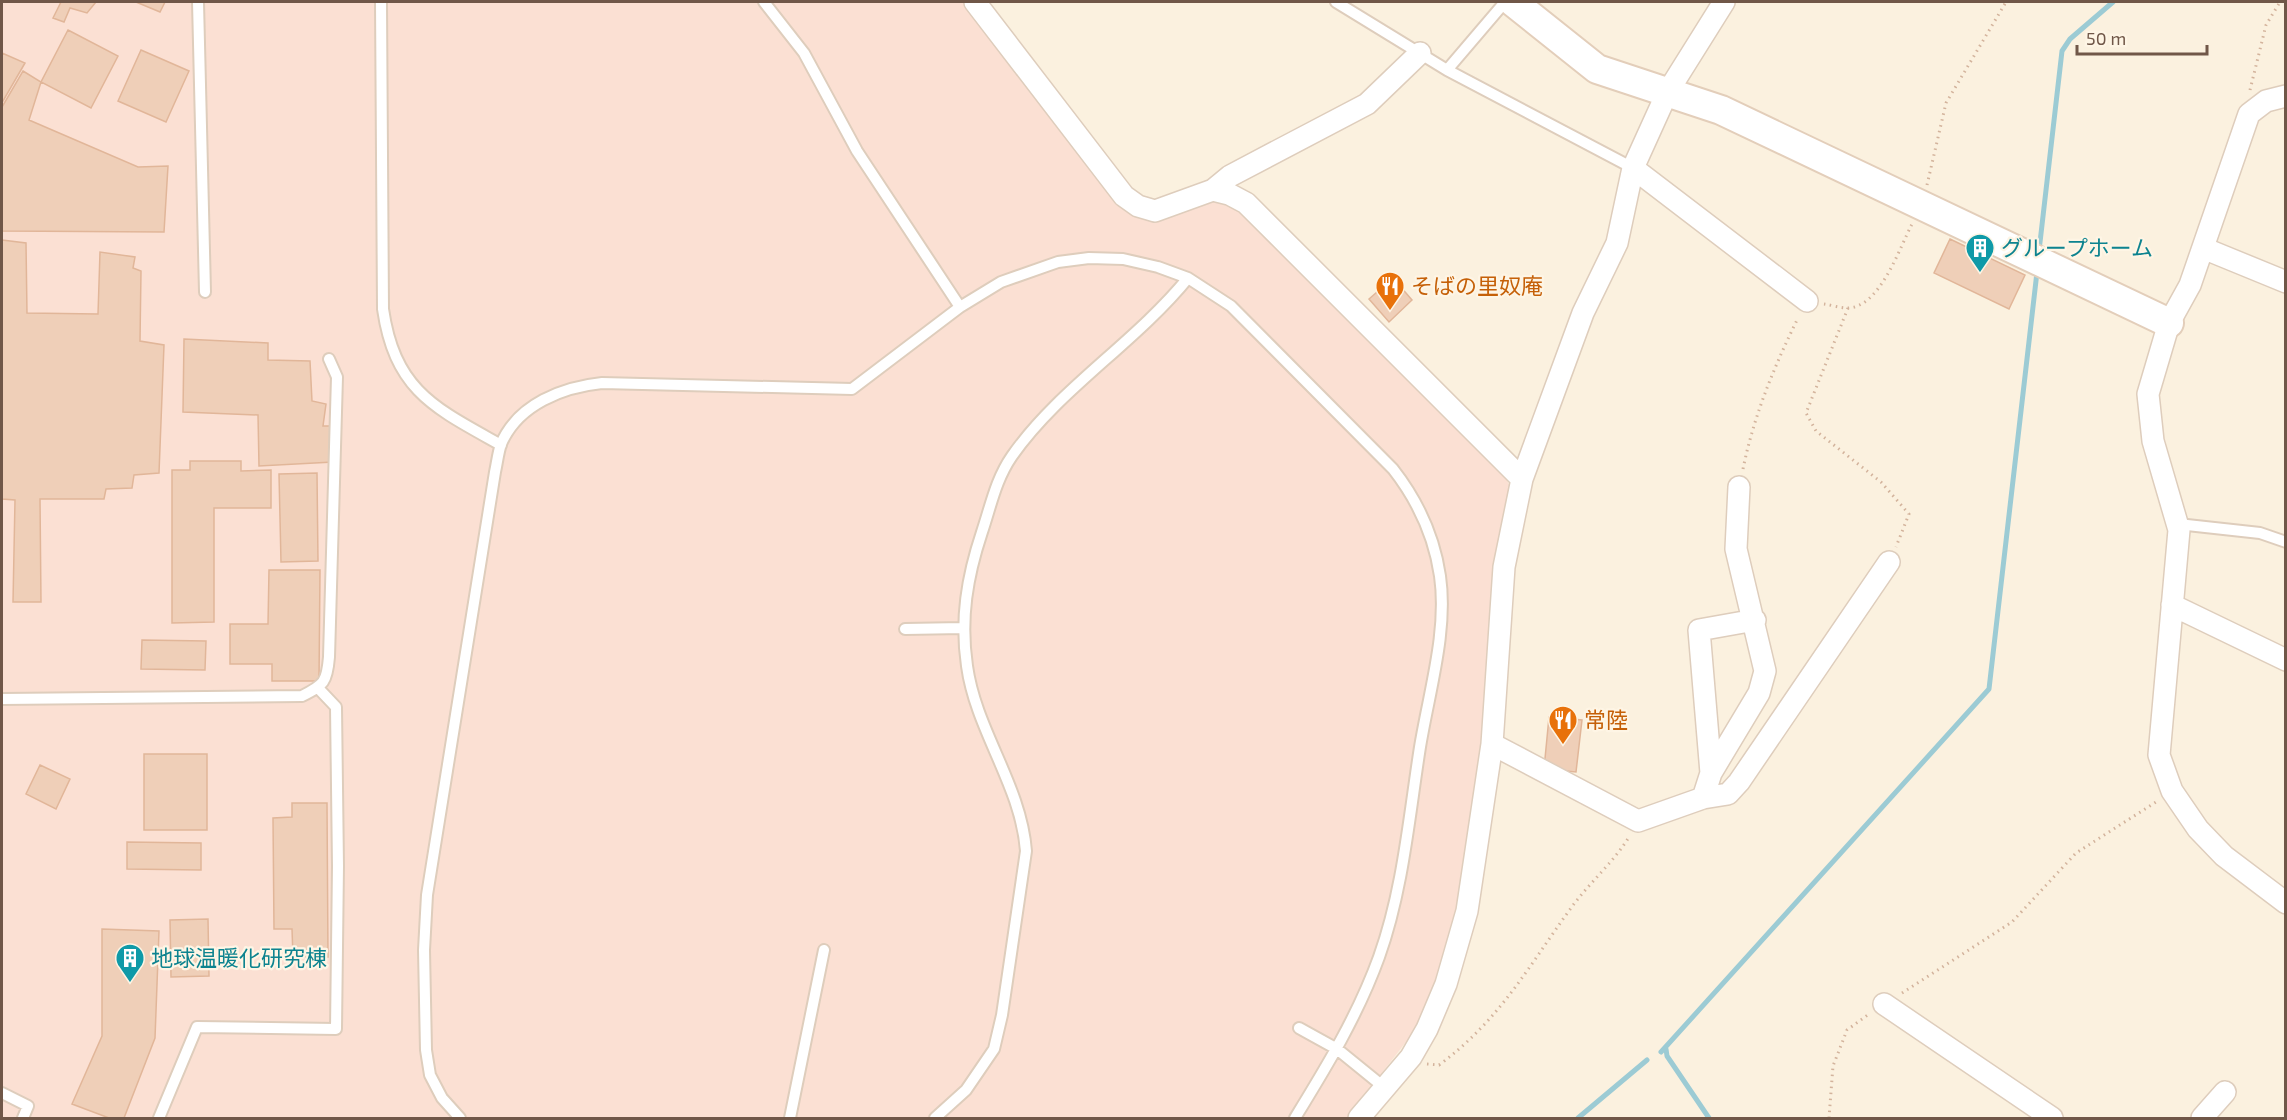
<svg xmlns="http://www.w3.org/2000/svg" width="2287" height="1120" font-family="'Exo 2','Noto Sans JP',sans-serif">
	<rect width="100%" height="100%" fill="#fbf1df"/>
	<path fill="#fbe0d3" d="M2 2H966L1127 210 1227 200 1242 207 1497 462 1512 490 1483 755 1456 912 1435 982 1419 1025 1347 1118H2Z"/>
	<g fill="none" stroke-linecap="round" stroke-linejoin="round">
		<path stroke="#9ccbd4" stroke-width="5" d="M2039 251 2062 51 2070 39 2113 2
			M1666 1049 1667 1056 1709 1118
			M1661 1052 1989 689 2037 272
			M1578 1118 1647 1060"/>
	</g>
	<path fill="#efcfb8" stroke="#e1b699" stroke-width="1.5" d="M61 2H96L87 13 70 8 64 22 53 18Z
		M136 2H165L160 12Z
		M68 30 118 56 91 108 41 82Z
		M141 50 189 71 166 122 118 101Z
		M2 53 25 63 3 101 2 100Z
		M23 71 41 82 29 120 138 167 168 166 164 232 2 231V107Z
		M1950 239 2025 275 2009 309 1934 273Z
		M2 240 26 243 27 313 98 314 100 252 135 257 133 268 141 271 140 341 164 345 159 473 134 475 132 488 106 489 104 499H40L41 602H13L15 500 2 499Z
		M1393 278 1412 300 1389 322 1369 299Z
		M184 339 268 343V360L310 361 312 401 326 404 323 426H332L333 462 259 466 258 415 183 412Z
		M190 461H241V471L271 470V508H214V622L172 623V470H190Z
		M317 473 318 561 281 562 279 474Z
		M269 570H320L319 681H272V664H230V624H268Z
		M142 640 206 641 205 670 141 669Z
		M1549 717 1582 720 1576 772 1544 769Z
		M144 754H207V830H144Z
		M40 765 70 779 56 809 26 794Z
		M292 803H327L328 957H293L292 929H274L273 818 292 817Z
		M127 842 201 843V870L127 869Z
		M208 919 209 976 171 977 170 920Z
		M102 929 159 931 155 1038 124 1118H109L72 1104 102 1036Z"/>
	<g fill="none" stroke-linecap="round" stroke-linejoin="round">
		<g stroke="#decdbc" stroke-width="14">
			<path id="lane" d="M198 2 205 292
				M381 2 383 309C395 391 435 408 501 445
				M764 2 804 53 857 151 960 307
				M1336 2 1447 70 1633 168
				M1447 70 1505 2
				M2178 524 2260 533 2286 542
				M905 629 963 628
				M2 699 302 696C324 685 327 682 329 657L337 377 329 359
				M1299 1028 1337 1049 1385 1088
				M2 1093 28 1106 23 1118
				M159 1118 197 1027 336 1029 338 866 336 707 318 688
				M460 1118 442 1098 430 1075 426 1050 424 950 427 895 495 472C497 463 498 453 501 444 518 404 563 387 602 383L852 389 960 307 1001 282 1058 262 1089 258 1123 259 1158 267 1188 278 1231 306 1393 469C1418 501 1434 535 1440 576 1448 631 1429 692 1420 747 1409 817 1403 890 1379 957 1358 1015 1327 1066 1295 1118
				M790 1118 824 950
				M935 1118 966 1090 994 1049 1002 1015 1026 851C1021 785 976 731 967 666 960 619 967 577 982 532 991 505 996 479 1012 456 1059 389 1135 343 1188 278"/>
		</g>
		<g stroke="#decdbc" stroke-width="24">
			<path id="street" d="M975 2 1124 196 1138 206 1155 211 1213 190 1229 194 1246 203 1522 479
				M2286 96 2266 101 2249 114 2190 285 2169 323 2148 394 2153 441 2179 530 2159 755 2172 791 2198 829 2224 856 2286 903
				M1633 168 1807 301
				M1213 190 1230 176 1367 104 1420 53
				M2203 248 2286 282
				M2172 605 2286 660
				M1492 744 1638 821 1703 798 1728 794 1739 782 1889 562
				M1711 773 1699 630 1755 620
				M1703 798 1711 773 1759 693 1765 671 1736 549 1739 487
				M1884 1004 2052 1118
				M1359 1118 1411 1057 1427 1029 1446 984 1467 911 1492 744 1504 567 1522 479 1583 313 1617 243 1633 168 1667 93 1724 2
				M2202 1118 2225 1092"/>
		</g>
		<g stroke="#e3ceba" stroke-width="32">
			<path id="secondary" d="M1513 2 1597 69 1721 110 2169 323"/>
		</g>
		<path stroke="#d3b39c" stroke-width="3" stroke-dasharray="1.5 4.5" stroke-linecap="butt" d="M2250 90 2266 25 2280 2
			M1927 185 1946 103 2006 2
			M1824 304C1831 305 1840 308 1848 308 1880 307 1899 249 1912 224
			M1848 308 1806 413 1816 431 1881 482 1909 514 1896 547
			M1743 469C1754 415 1774 367 1798 318
			M1902 993 2012 922 2076 853 2156 802
			M1427 1064 1439 1065C1500 1020 1528 967 1571 908 1589 883 1613 863 1629 837
			M1829 1118 1833 1066 1847 1030 1869 1014"/>
		<use href="#lane" stroke="#fff" stroke-width="10"/>
		<use href="#street" stroke="#fff" stroke-width="21"/>
		<use href="#secondary" stroke="#fff" stroke-width="28"/>
	</g>
	<defs>
		<g id="building-pin" transform="scale(1.5)"><path d="M0 17L-7.5 6A9.5 9.5 0 1 1 7.5 6Z" fill="#0f9aa8" stroke="#fef5e5"/><path d="M-4-6H4V6H1V3H-1V6H-4ZM-2.5-4.3h1.7v1.8h-1.7ZM.8-4.3h1.7v1.8H.8ZM-2.5-1h1.7V.8h-1.7ZM.8-1h1.7V.8H.8Z" fill="#fff"/></g>
		<g id="restaurant-pin" transform="scale(1.5)"><path d="M0 17L-7.5 6A9.5 9.5 0 1 1 7.5 6Z" fill="#e8710a" stroke="#fef5e5"/><path d="M-5-6h1v4h1v-4h1v4h1v-4h1v5L-1.5 .5V6h-2V.5L-5-1ZM5-6V6H3V1.5H1.5Q1.5-4 5-6Z" fill="#fff"/></g>
	</defs>
	<g fill-rule="evenodd">
		<use href="#building-pin" x="1980" y="248"/>
		<use href="#restaurant-pin" x="1390" y="286"/>
		<use href="#restaurant-pin" x="1563" y="720"/>
		<use href="#building-pin" x="130" y="958"/>
	</g>
	<g text-anchor="middle" stroke-width="4.5" stroke-linejoin="round" paint-order="stroke">
		<g font-size="22" fill="#0d838f" stroke="#fef5e5" text-anchor="start">
			<text x="2001" y="256">グループホーム</text>
			<text x="151" y="966">地球温暖化研究棟</text>
		</g>
		<g font-size="22" fill="#c56008" stroke="#fef5e5" text-anchor="start">
			<text x="1411" y="294">そばの里奴庵</text>
			<text x="1584" y="728">常陸</text>
		</g>
	</g>
	<rect width="2287" height="1120" fill="none" stroke="#705748" stroke-width="6"/>
	<path d="M2077 45v9h130v-9" fill="none" stroke="#705748" stroke-width="3"/>
	<text x="2086" y="45" font-size="18" fill="#705748" stroke="#fef5e5" stroke-width="4.5" paint-order="stroke">50 m</text>
</svg>
